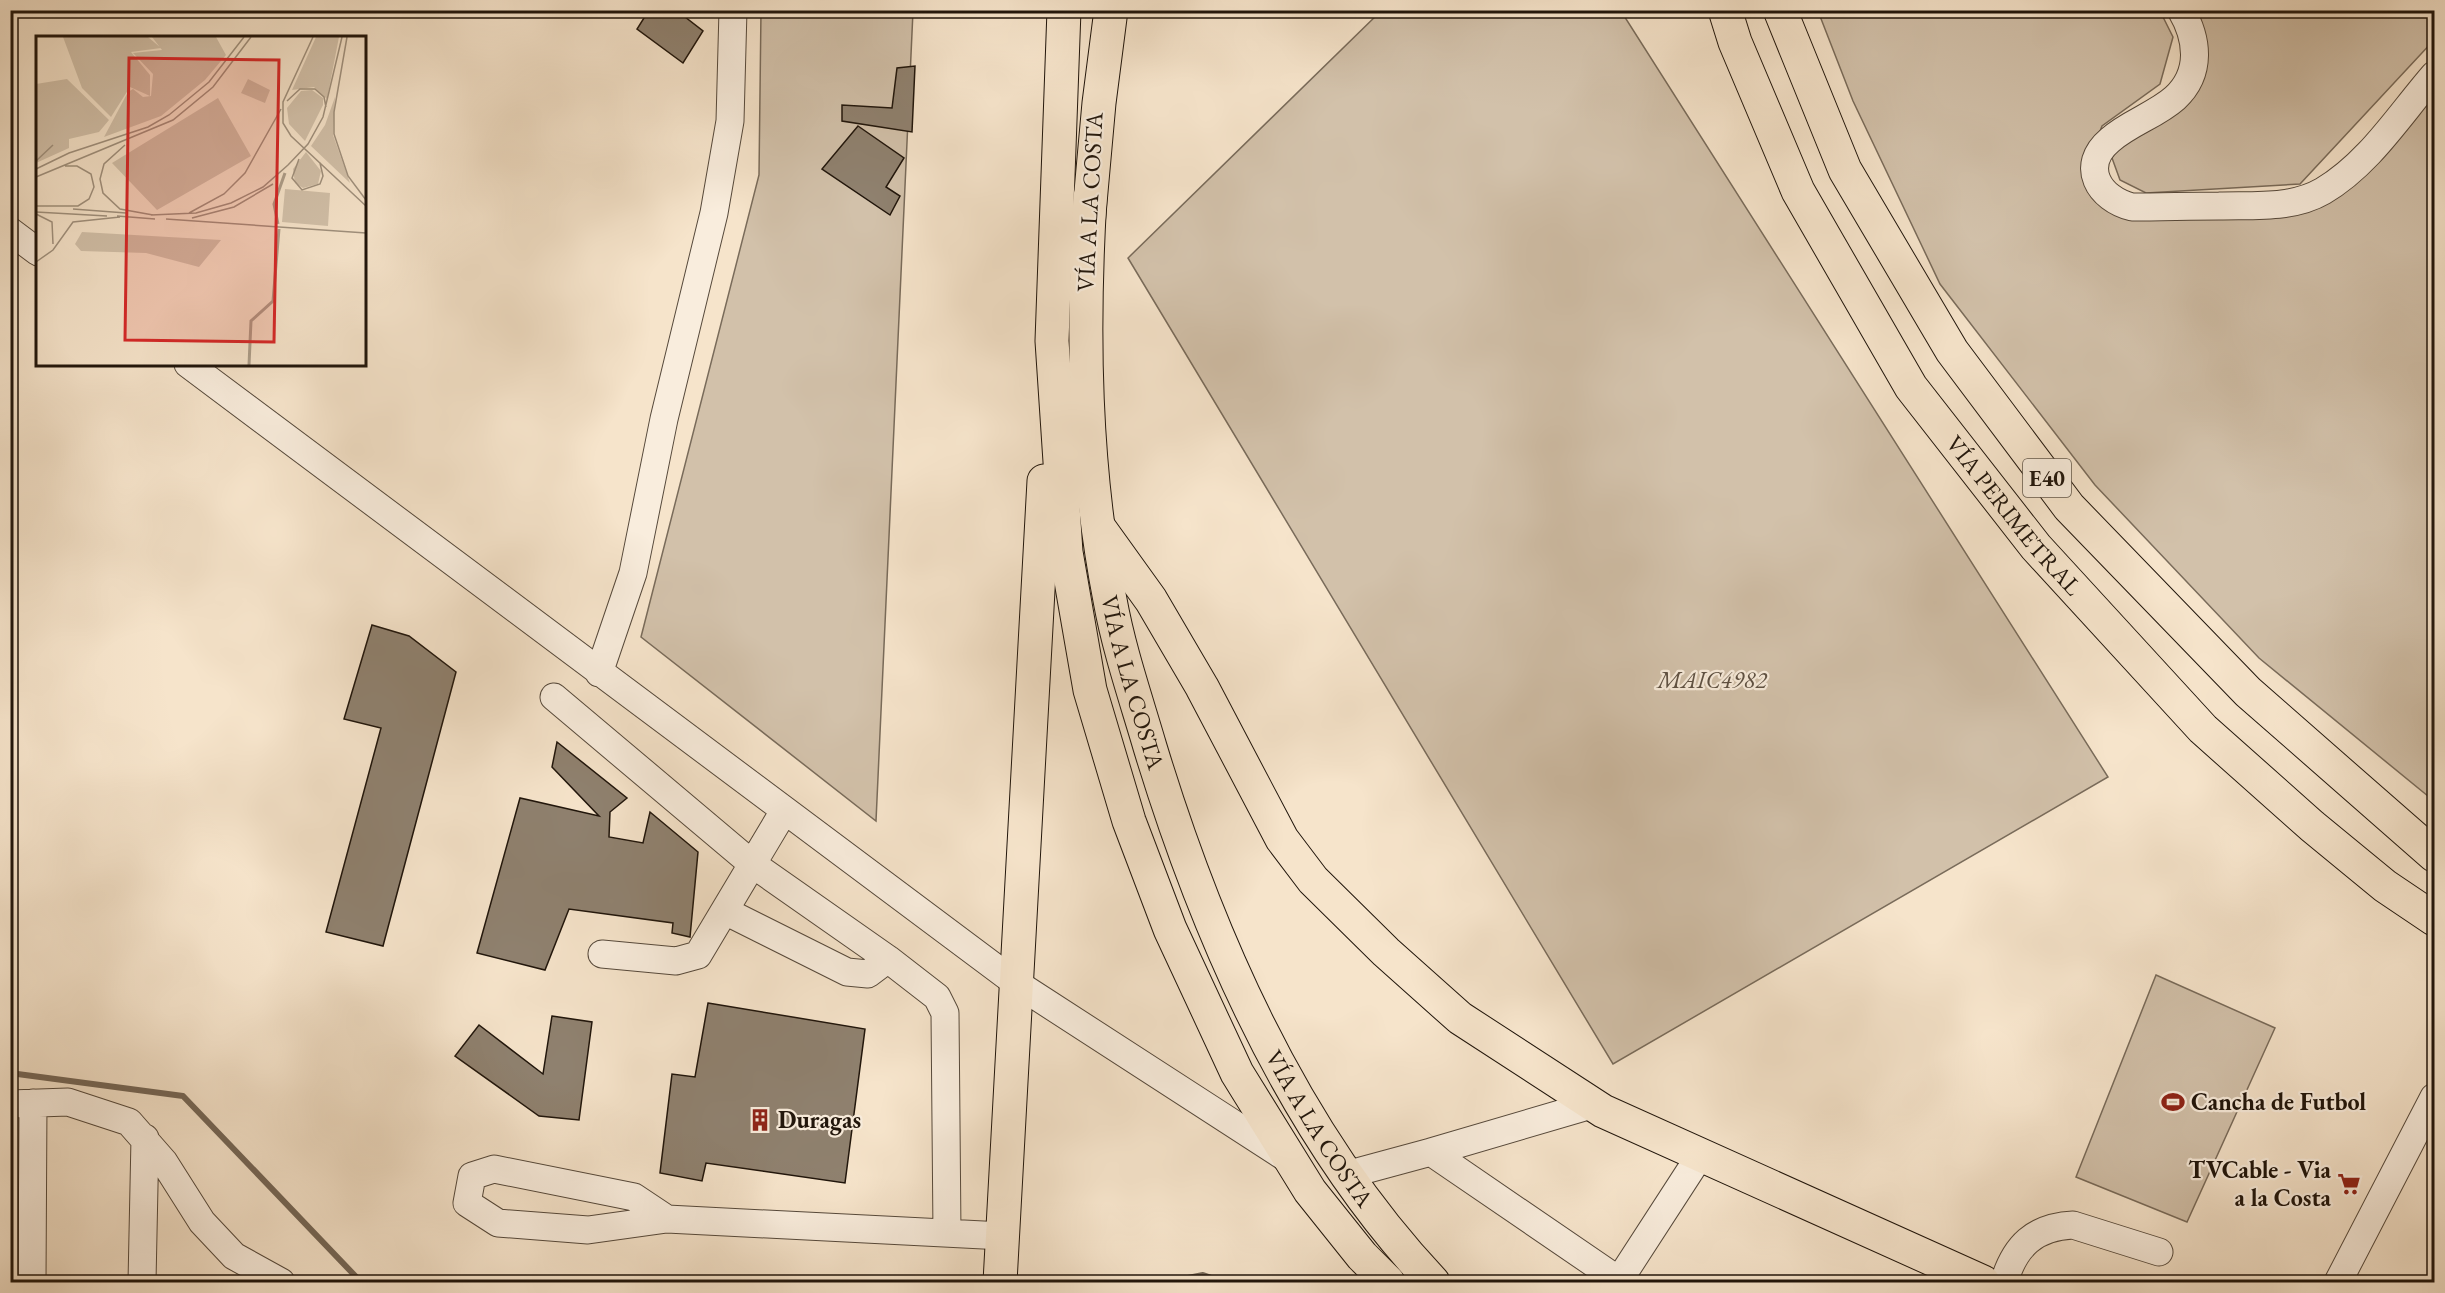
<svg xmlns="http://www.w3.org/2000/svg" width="2445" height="1293" font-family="'EB Garamond',serif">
	<rect width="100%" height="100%" fill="#f6e4cb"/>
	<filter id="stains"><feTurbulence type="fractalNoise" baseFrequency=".00333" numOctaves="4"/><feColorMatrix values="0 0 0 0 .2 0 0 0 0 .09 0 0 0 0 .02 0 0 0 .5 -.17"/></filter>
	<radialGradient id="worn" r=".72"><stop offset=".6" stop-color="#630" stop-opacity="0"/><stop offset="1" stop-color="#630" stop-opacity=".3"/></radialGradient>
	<path fill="#d2c1aa" stroke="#796b5a" stroke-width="1.5" d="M761 11H913L876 821 641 637 759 175Z
		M1381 11H1621L2108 777 1613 1064 1128 258Z
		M1818 11H2160L2173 37 2160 84 2102 126 2088 164 2112 197 2306 203 2434 77V801L2259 658 2095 485 1940 284 1853 101Z
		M2189 11H2434V40L2300 184 2146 193 2120 180 2112 158 2118 140 2179 93Z
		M2156 975 2275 1028 2187 1222 2076 1177Z"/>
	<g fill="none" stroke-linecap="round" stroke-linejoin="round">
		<path stroke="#756757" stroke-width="6" d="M10 1073 183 1096 361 1282
			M1168 1282 1203 1275 1223 1282"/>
	</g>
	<path fill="#8f816f" stroke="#20150b" stroke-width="1.5" d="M649 10H676L703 31 683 63 637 29Z
		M915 66 912 132 842 121V105L892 108 897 68Z
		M858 126 904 158 886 187 900 196 890 215 822 169Z
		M372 625 409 636 456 672 383 946 326 932 381 728 344 719Z
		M557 742 627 798 610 812 609 837 643 843 650 812 698 852 690 937 672 933 673 923 569 909 545 970 477 953 520 798 599 816 552 767Z
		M708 1003 865 1029 845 1183 706 1163 702 1181 660 1173 672 1074 695 1077Z
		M552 1016 592 1022 579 1120 539 1116 455 1056 479 1025 543 1074Z"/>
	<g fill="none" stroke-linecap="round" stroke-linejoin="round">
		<g stroke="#56493b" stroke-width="29">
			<path id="minor" d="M2181 10C2198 39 2202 73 2175 98 2156 115 2129 123 2110 140 2079 166 2099 199 2132 207 2161 207 2190 206 2219 206 2254 205 2292 209 2323 191 2369 164 2400 114 2434 75
				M10 231 38 252
				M188 364 1016 983 1291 1161
				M599 673 633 573 664 419 714 213 730 121 733 10
				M554 697 751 863 888 959 937 997 945 1013 947 1233
				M725 911 847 972 868 974 888 959
				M602 954 676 961 698 955 784 811
				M10 1104 68 1102 129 1122 164 1162 202 1222 234 1256 281 1282
				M1431 1152 1591 1105
				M1346 1175 1431 1152 1621 1282
				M667 1219 634 1197 494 1169 472 1176 467 1203 498 1223 588 1230 667 1219 1003 1236
				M32 1282 33 1103
				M142 1282 145 1138
				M1618 1282 1701 1154
				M2004 1282C2015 1246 2034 1227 2073 1225L2159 1252
				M2338 1282 2434 1097"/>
		</g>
		<g stroke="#20150b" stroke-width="35">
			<g id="major">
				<path d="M1064 10 1052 341 1066 552 1090 690 1129 821 1170 929 1237 1073 1310 1191 1362 1256 1388 1282"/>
				<path id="s1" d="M1090 197C1082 332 1084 468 1110 600 1119 650 1136 699 1150 747 1208 938 1295 1136 1433 1282"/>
				<path d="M1100 529 1151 600 1202 687 1282 839 1313 880 1386 952 1460 1018 1603 1111 1983 1282"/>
				<path d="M1000 1282 1044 481"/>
			</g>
		</g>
		<g stroke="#20150b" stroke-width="35">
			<g id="highway">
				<path id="s2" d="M1725 10 1735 42 1798 191 1911 387 2036 547 2203 729 2312 826 2385 886 2434 919"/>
				<path d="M1780 10 1845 170 1952 351 2069 507 2248 692 2434 855"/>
				<path d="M1088 225 1099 103 1111 10"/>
			</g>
		</g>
		<use href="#minor" stroke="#f9eddd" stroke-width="27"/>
		<use href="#major" stroke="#f6e4cb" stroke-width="33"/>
		<use href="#highway" stroke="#f6e4cb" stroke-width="33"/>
	</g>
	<defs>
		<g id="stadium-bare" transform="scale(1.8)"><path d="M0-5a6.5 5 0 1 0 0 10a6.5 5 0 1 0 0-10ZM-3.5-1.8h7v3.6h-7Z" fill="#8f2418" stroke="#f9eddd" stroke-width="2.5" paint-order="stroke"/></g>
		<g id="building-bare" transform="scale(1.8)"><path d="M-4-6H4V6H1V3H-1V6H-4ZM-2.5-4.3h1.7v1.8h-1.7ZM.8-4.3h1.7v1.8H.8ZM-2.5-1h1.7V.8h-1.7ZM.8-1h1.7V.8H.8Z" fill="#8f2418" stroke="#f9eddd" stroke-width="2.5" paint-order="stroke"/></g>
		<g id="supermarket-bare" transform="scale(1.8)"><path d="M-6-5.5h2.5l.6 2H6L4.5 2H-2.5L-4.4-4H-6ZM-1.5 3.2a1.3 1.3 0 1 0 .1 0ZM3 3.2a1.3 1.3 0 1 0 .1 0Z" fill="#8f2418" stroke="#f9eddd" stroke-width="2.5" paint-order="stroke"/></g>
	</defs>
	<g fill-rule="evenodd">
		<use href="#stadium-bare" x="2173" y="1102"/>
		<use href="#building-bare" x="760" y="1120"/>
		<use href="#supermarket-bare" x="2349" y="1184"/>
	</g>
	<g text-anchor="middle" stroke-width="4.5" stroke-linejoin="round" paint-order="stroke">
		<rect fill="#f9eddd" stroke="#61564a" stroke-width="1.5" x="2023" y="459" width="48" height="38" rx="4.5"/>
		<g font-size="22" font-weight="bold" fill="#20150b">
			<text x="2047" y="486">E40</text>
		</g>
		<g font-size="24" fill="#20150b" stroke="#f9eddd">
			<text transform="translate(1090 202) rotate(-87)" y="8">VÍA A LA COSTA</text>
			<text dy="8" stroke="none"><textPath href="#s2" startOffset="586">VÍA PERIMETRAL</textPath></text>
			<text dy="8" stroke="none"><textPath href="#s1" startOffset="490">VÍA A LA COSTA</textPath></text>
			<text dy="8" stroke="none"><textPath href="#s1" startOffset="976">VÍA A LA COSTA</textPath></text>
		</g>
		<g font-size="24" font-style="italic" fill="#5e5143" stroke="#f9eddd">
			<text x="1712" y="688">MAIC4982</text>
		</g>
		<g font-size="24" font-weight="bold" fill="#20150b" stroke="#f9eddd" text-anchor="start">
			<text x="2191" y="1110">Cancha de Futbol</text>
			<text x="778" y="1128">Duragas</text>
			<text x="2331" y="1178" text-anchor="end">TVCable - Via<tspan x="2331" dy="28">a la Costa</tspan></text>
		</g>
	</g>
	<g transform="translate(36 36)">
		<rect width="330" height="330" fill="#f6e4cb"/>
		<path d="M27 1H112L125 12 95 16 114 39V60L94 51 75 81 46 52ZM116 1H180L190 19 169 44 125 80 68 101 92 56 97 53 107 61 115 60 117 38 97 17 126 14ZM280 1H303L291 63 278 51 256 54ZM31 43 73 84 63 96 33 103V112L0 127V48ZM212 43 234 54 229 67 205 57ZM276 54 287 62V69L269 105 253 88 251 72 265 55ZM299 61 297 99 314 147 275 110 289 89ZM182 62 215 120 121 174 76 127ZM270 116 285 135 282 148 267 152 259 147 257 133ZM249 153 294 157 292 190 246 186ZM46 196 185 204 163 231 110 217 45 215 39 208Z" fill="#d2c1aa"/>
		<path fill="none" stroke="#ad9e8a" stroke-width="3" d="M242 188 238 168 249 137M213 329 215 285 237 265 243 193"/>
		<path fill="none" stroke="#a0917e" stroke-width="1.5" d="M277 1 247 66V87L255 100 330 170M311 1 298 76V98L312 140 330 164M251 65 264 53H279L288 61 290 71M89 109 68 128 64 143 67 157 84 173 117 179M263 123 256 142 266 154 284 148 287 140 284 127M0 125 17 109M0 133 33 117 112 91 133 79 173 46 208 1M0 141 137 84 177 51 215 1M0 170H42L53 163 58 151 55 138 41 130H29M37 173 90 177M0 176 71 180M153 177 188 158 209 137 245 73M0 178 16 186 17 208M115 179 160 177 195 167 227 151 252 129 272 108 287 81 306 1M81 180 119 183M156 182 198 171 237 148M130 183 330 197M0 226 17 214 37 186 84 181"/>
		<path fill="#d62828" fill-opacity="0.15" stroke="#d62828" stroke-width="3" d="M93 22 243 24 238 306 89 304Z"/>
		<rect width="330" height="330" fill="none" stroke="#20150b" stroke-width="3"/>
	</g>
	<rect width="2445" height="1293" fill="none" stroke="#f6e4cb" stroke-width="36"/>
	<rect x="12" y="12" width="2421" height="1269" fill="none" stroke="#20150b" stroke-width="3"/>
	<rect x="18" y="18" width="2409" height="1257" fill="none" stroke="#20150b" stroke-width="1.5"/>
	<rect width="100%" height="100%" filter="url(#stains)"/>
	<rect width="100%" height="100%" fill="url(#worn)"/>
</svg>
